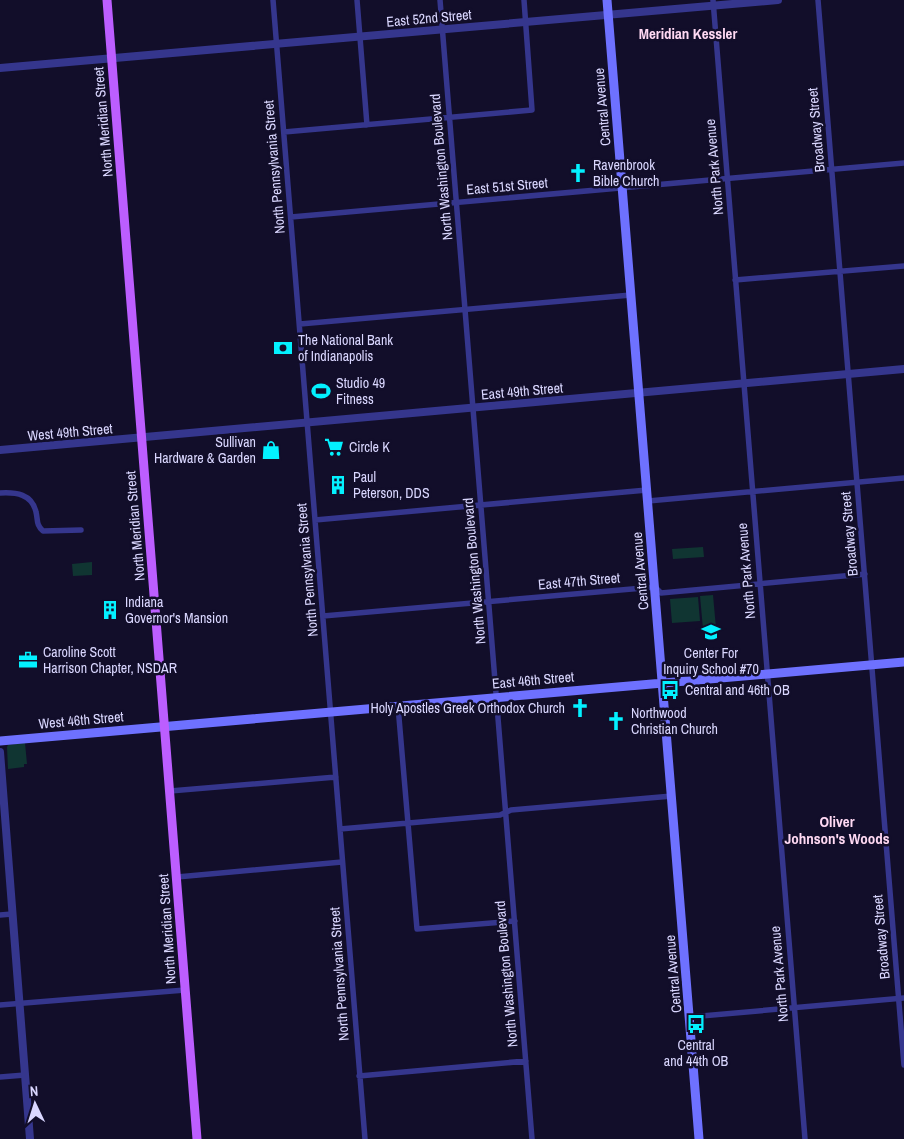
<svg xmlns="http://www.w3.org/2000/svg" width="904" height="1139" font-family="'Archivo Narrow',sans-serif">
	<rect width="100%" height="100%" fill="#120e2a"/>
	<path fill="#103532" d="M703 547 704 557 673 559 672 549Z
		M92 562V575L73 576 72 564Z
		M713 595 716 628 703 629 700 596Z
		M698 597 700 621 672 623 670 599Z
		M25 743 27 764H24V767L8 769 7 747 8 745Z"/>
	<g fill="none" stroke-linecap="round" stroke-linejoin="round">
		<path stroke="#35368d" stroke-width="5.5" d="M273 0 365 1139
			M357 0 367 125
			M440 0 532 1139
			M713 0 805 1139
			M818 0 904 1065
			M284 132 532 110 524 0
			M291 217 904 163
			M735 280 904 266
			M300 324 631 295
			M0 493C16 492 32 494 36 512 38 520 36 525 43 531L81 530
			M648 501 904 478
			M315 520 647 490
			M323 616 655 587 661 593 865 574
			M398 706 417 929 515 921
			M170 791 336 777
			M340 829 500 815 511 810 672 796
			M177 877 342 862
			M0 915 12 914
			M0 1005 185 990
			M690 1017 904 998
			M359 1076 526 1061
			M0 1077 25 1075"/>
		<path stroke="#35368d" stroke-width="8" d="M0 68 778 0
			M0 450 904 369
			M0 752 30 1139"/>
		<path stroke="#6e71ff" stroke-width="9" d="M607 0 699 1139
			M0 741 904 662"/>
		<path stroke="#bc5eff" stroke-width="9" d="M107 0 197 1139"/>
	</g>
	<defs>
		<g id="church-bare" transform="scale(1.5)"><path d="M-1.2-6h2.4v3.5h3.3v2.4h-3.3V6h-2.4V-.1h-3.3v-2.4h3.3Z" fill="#03f1ff" stroke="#120e2a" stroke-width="2.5" paint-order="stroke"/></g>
		<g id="bank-bare" transform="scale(1.5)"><path d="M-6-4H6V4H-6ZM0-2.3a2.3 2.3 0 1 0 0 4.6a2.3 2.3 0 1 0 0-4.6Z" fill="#03f1ff" stroke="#120e2a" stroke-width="2.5" paint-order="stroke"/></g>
		<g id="stadium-bare" transform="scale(1.5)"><path d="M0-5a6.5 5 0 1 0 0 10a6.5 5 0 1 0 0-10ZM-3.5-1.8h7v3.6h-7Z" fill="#03f1ff" stroke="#120e2a" stroke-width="2.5" paint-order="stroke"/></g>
		<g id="supermarket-bare" transform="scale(1.5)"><path d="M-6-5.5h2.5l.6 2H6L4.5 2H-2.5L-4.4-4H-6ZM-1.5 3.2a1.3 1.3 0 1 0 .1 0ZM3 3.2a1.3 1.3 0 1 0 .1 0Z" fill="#03f1ff" stroke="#120e2a" stroke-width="2.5" paint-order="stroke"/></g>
		<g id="shop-bare" transform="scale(1.5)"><path d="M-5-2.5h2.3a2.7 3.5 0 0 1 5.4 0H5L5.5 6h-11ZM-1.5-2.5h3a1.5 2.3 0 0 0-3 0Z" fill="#03f1ff" stroke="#120e2a" stroke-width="2.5" paint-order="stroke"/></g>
		<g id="building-bare" transform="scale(1.5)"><path d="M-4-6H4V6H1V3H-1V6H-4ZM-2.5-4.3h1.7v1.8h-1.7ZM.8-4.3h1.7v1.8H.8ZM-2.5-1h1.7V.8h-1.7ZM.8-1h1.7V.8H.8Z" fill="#03f1ff" stroke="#120e2a" stroke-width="2.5" paint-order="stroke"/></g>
		<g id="school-bare" transform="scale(1.5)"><path d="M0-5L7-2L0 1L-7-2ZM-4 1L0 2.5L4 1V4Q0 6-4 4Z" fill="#03f1ff" stroke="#120e2a" stroke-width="2.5" paint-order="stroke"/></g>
		<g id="office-bare" transform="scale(1.5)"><path d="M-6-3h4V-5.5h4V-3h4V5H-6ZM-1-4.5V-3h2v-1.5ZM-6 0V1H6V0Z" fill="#03f1ff" stroke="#120e2a" stroke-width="2.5" paint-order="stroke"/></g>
		<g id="bus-bare" transform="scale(1.5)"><path d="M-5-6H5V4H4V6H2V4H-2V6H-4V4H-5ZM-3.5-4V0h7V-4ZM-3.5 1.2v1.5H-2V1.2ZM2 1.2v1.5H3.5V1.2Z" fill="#03f1ff" stroke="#120e2a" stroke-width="2.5" paint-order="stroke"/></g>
	</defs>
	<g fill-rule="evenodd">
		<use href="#church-bare" x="578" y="173"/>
		<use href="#bank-bare" x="283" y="348"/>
		<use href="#stadium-bare" x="321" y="391"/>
		<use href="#supermarket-bare" x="334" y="447"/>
		<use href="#shop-bare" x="271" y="450"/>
		<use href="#building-bare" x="338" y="485"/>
		<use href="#building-bare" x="110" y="610"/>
		<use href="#school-bare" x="711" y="632"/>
		<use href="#office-bare" x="28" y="660"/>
		<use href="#bus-bare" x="670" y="690"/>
		<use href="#church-bare" x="580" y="708"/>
		<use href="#church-bare" x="616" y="721"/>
		<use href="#bus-bare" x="696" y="1024"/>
	</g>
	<g text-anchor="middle" stroke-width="5" stroke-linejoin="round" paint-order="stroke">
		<g font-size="14" fill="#dad7ff" stroke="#120e2a">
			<text transform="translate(429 18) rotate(-5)" y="5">East 52nd Street</text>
			<text transform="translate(602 107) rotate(-95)" y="5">Central Avenue</text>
			<text transform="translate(103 122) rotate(-95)" y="5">North Meridian Street</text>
			<text transform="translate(816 130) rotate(-95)" y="5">Broadway Street</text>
			<text transform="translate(274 167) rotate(-95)" y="5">North Pennsylvania Street</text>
			<text transform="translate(441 167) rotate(-95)" y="5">North Washington Boulevard</text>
			<text transform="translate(714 167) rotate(-95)" y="5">North Park Avenue</text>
			<text transform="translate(507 186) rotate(-5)" y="5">East 51st Street</text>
			<text transform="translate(522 391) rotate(-5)" y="5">East 49th Street</text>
			<text transform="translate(70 432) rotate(-5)" y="5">West 49th Street</text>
			<text transform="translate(135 526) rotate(-95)" y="5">North Meridian Street</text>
			<text transform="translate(849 534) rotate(-95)" y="5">Broadway Street</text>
			<text transform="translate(307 570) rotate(-95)" y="5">North Pennsylvania Street</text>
			<text transform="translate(474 571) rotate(-95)" y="5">North Washington Boulevard</text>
			<text transform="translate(640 571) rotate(-95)" y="5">Central Avenue</text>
			<text transform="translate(746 571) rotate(-95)" y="5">North Park Avenue</text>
			<text transform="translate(579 581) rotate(-5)" y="5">East 47th Street</text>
			<text transform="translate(533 680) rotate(-5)" y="5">East 46th Street</text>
			<text transform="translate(81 720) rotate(-5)" y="5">West 46th Street</text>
			<text transform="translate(167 929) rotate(-94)" y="5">North Meridian Street</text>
			<text transform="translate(881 937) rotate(-95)" y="5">Broadway Street</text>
			<text transform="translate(339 974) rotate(-94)" y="5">North Pennsylvania Street</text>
			<text transform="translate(506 974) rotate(-95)" y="5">North Washington Boulevard</text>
			<text transform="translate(673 974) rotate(-95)" y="5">Central Avenue</text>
			<text transform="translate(779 974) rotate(-95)" y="5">North Park Avenue</text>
		</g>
		<g font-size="14" fill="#dad7ff" stroke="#120e2a" text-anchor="start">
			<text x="593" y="170">Ravenbrook<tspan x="593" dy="16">Bible Church</tspan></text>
			<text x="298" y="345">The National Bank<tspan x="298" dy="16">of Indianapolis</tspan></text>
			<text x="336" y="388">Studio 49<tspan x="336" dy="16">Fitness</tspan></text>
			<text x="256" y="447" text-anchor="end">Sullivan<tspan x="256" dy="16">Hardware &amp; Garden</tspan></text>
			<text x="349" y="452">Circle K</text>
			<text x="353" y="482">Paul<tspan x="353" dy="16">Peterson, DDS</tspan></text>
			<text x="125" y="607">Indiana<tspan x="125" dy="16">Governor's Mansion</tspan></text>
			<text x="43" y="657">Caroline Scott<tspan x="43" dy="16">Harrison Chapter, NSDAR</tspan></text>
			<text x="711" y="658" text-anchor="middle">Center For<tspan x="711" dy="16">Inquiry School #70</tspan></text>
			<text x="685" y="695">Central and 46th OB</text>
			<text x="565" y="713" text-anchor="end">Holy Apostles Greek Orthodox Church</text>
			<text x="631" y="718">Northwood<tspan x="631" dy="16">Christian Church</tspan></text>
			<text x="696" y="1050" text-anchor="middle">Central<tspan x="696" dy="16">and 44th OB</tspan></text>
		</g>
		<g font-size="15" font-weight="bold" fill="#ffd9f3" stroke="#120e2a">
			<text x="688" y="39">Meridian Kessler</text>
			<text x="837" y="827">Oliver<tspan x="837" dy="17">Johnson's Woods</tspan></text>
		</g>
	</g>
	<g transform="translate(35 1104) rotate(356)" stroke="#120e2a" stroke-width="4" paint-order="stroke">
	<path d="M0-4L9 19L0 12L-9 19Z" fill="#dad7ff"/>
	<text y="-8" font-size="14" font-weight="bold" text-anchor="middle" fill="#dad7ff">N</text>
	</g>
</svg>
